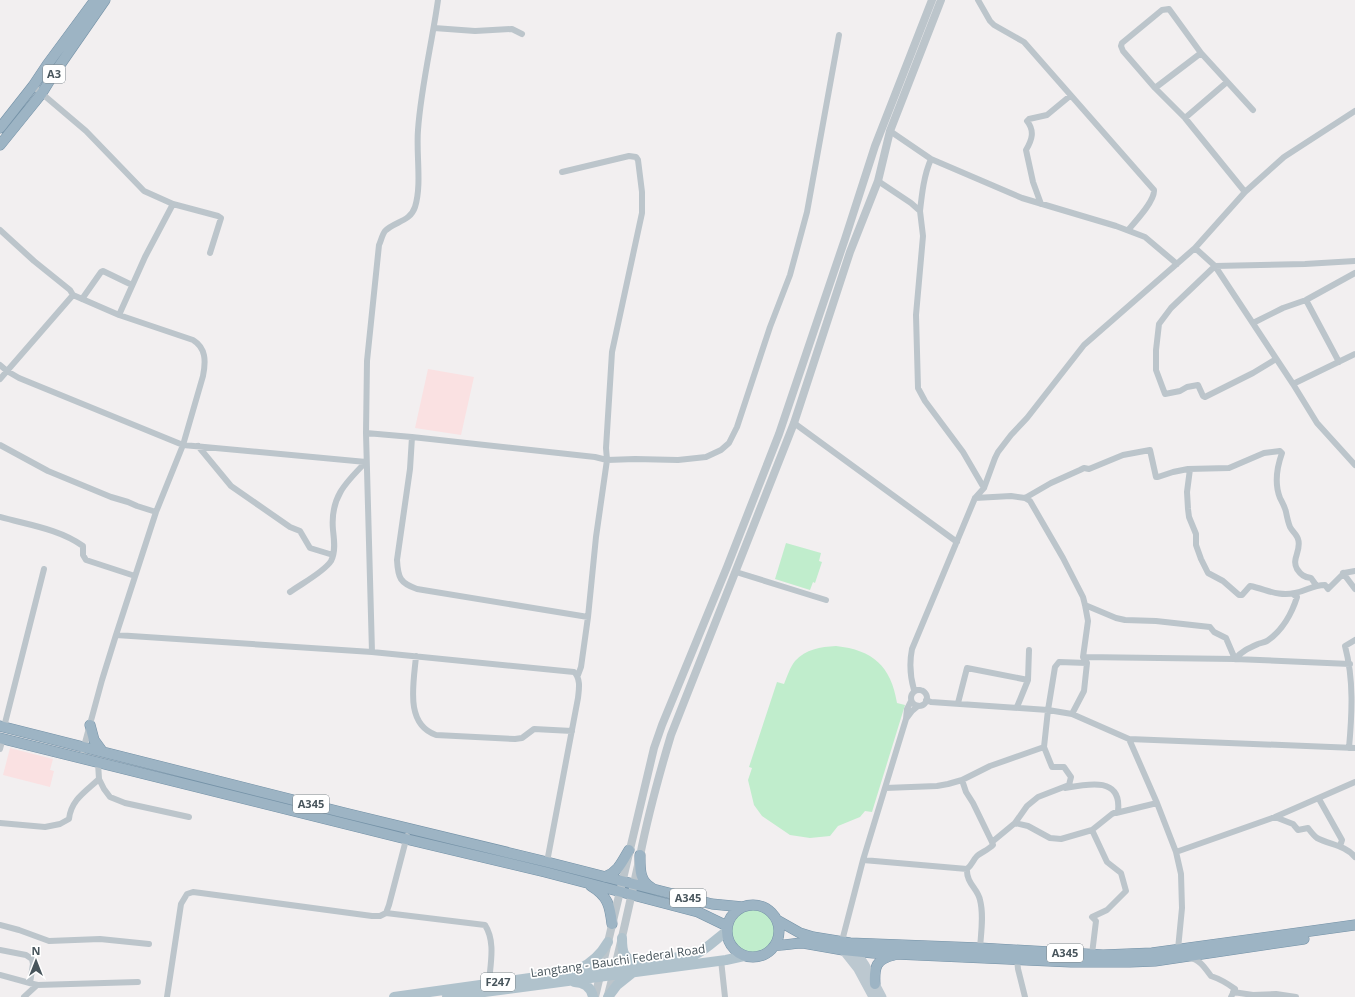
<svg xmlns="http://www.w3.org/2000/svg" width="1355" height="997" font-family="'Open Sans',sans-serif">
	<rect width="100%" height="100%" fill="#f2eff0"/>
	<path fill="#fae1e2" d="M428 369 474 377 461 435 415 428Z
		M10 748 53 759 50 770 54 771 50 787 3 775Z"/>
	<path fill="#c0edcc" d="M786 543 821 553 819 561 822 562 815 583 813 582 810 590 775 579Z
		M836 646C873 650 891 666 897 703L905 705 872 812 865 811 860 817 838 826 830 836 810 838 790 835 762 816 754 805 748 780 752 768 749 767 777 682 784 684C787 677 790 667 795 661 806 649 820 647 836 646Z
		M729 931a23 23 0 1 1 46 0a23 23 0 1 1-46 0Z"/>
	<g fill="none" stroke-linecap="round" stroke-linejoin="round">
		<g stroke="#7592a7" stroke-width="11">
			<path id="trunk" d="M0 128 33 86 47 65 95 0
				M0 145 42 93 53 75 105 0
				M90 725 94 740 102 751
				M0 726 345 813 547 862 712 904 743 907
				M0 738 406 839 545 872 698 912 727 926
				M640 855C640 868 639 881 652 888
				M605 877C618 872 622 862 629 850
				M591 886C608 896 610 906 612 924
				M727 931a26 26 0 1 1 52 0a26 26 0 1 1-52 0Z
				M777 920 800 933 813 937 850 943 980 948 1103 955 1152 953 1355 925
				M775 945C785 946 793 943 803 943L843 950 873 953 1071 962H1130L1155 961 1304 939
				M875 984C874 967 876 959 894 955"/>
		</g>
		<path stroke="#bcc5cb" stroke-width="6" d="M978 0 990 21 994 25 1024 42 1154 190C1155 201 1135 222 1128 230
			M434 28 475 31 512 29 522 34
			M33 86 86 131 144 191 173 204 218 216 221 218 210 253
			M1155 88 1201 53
			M1185 118 1227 82
			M890 131 931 159 1022 198 1116 226 1145 237 1177 264
			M562 172 629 156 636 157 638 160 642 192V213L612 352 606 448 607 460 596 537 588 617 581 667 578 675
			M878 181 911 203 920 211 923 236 916 315 918 388 925 401 963 452 984 488
			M1245 192 1185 118 1155 88 1123 51 1121 46 1122 43 1162 10 1169 9 1201 53 1253 110
			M1041 204 1033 182 1026 150C1032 140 1035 131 1027 121L1029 119 1047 115 1070 96
			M920 211C922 193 924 175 931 159
			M0 230 34 261 70 290 73 295 119 315 193 340C206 348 206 361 203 376L183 445 156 512 116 635 102 680 83 750
			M1195 248 1215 266 1293 384 1317 423 1355 465
			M82 299 101 272 103 271 132 285
			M1306 300 1339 362
			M119 315 145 257 173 204
			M1253 323 1283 308 1306 300 1355 273
			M1276 359 1253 373 1205 397 1203 396 1198 385 1187 387 1180 391 1165 394 1156 370V350L1159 324 1171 308 1215 266 1305 264 1355 261
			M0 365 7 371 19 378 183 445 366 462
			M0 379 73 295
			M1293 384 1355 354
			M794 423 957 542
			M366 433 412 437 595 457 607 460 635 459 678 460 706 457 721 450 729 443 737 427 770 327 790 275 807 212 839 35
			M412 437 410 469 397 560C398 578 400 583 417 589L588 617
			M0 445 48 471 111 497 128 502 137 506 156 512
			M198 446 231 486 290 527 300 531 310 548 333 555
			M1190 469 1187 492 1188 509 1189 517 1196 534V545L1201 559 1208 573 1223 581 1239 595H1242L1250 586C1266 589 1278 597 1295 593 1307 591 1312 585 1325 585L1328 589 1344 573 1355 571
			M975 498 1011 496 1025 498 1051 483 1080 470 1084 468 1089 469 1123 455 1150 450 1156 477H1158L1173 472 1188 469 1229 468 1264 453 1280 451 1282 453C1277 467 1274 483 1280 498 1282 502 1285 507 1286 512 1287 517 1288 522 1290 527 1292 531 1297 535 1298 539 1302 550 1291 559 1297 569 1301 575 1304 577 1311 578L1316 585
			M1025 498 1030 501 1063 558 1083 597 1085 605 1088 621 1083 657 1087 663 1084 691 1072 714
			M0 517C29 525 59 529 83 546V555L86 560 135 576
			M736 572 826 600
			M1343 573 1355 589
			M290 592C301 584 324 572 331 561 336 552 334 539 333 530 330 498 345 483 366 462
			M1085 605 1116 618 1125 620 1156 621 1210 627 1214 632 1226 638 1235 659
			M116 635 372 652 574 672C581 679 579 689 578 698L547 862
			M372 652 366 433 367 361 379 245C381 241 382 235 385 231 395 221 410 222 415 207 422 185 416 154 418 130 421 87 432 43 438 0
			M416 656C414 682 404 724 436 735L515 739 522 738 534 729 572 731
			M1083 657 1235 659 1350 664
			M1235 659C1242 651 1249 648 1258 644 1261 643 1265 642 1267 641 1282 631 1292 613 1297 597L1293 594
			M920 690H914C910 676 909 664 912 649L975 498 984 488 995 458 998 452 1011 435 1027 418 1084 345 1195 248 1245 192 1284 157 1355 111
			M911 698a8 8 0 1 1 16 0a8 8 0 1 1-16 0Z
			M926 700 931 702 1048 710 1072 714 1129 739 1355 748
			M958 703 967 668 1028 680
			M1017 707 1028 680 1029 650
			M906 719 912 711 918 706
			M4 727 44 569
			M1129 739 1157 803 1176 852 1181 874 1182 908 1178 949
			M1349 748C1352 714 1354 680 1345 646L1355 640
			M0 749 3 738
			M98 763 99 779 104 789 110 797 125 803 189 817
			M962 780 966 792 973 803 992 842
			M885 788 937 786 948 784 962 780 990 766 1044 747
			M1319 799 1342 840 1340 846
			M1116 813 1157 803
			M1275 817 1293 824 1298 830 1308 828C1311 832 1314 836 1317 838 1330 845 1345 845 1355 857
			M0 823 45 827 60 824 69 819C71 800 85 792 99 779
			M1015 823 1028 826 1050 838 1061 839 1092 830 1112 814 1118 811C1122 776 1087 784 1065 788
			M1176 852 1275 817 1355 782
			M863 860 967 869
			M386 913 485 925C496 942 490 965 489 983
			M0 925 19 930 49 941 100 939 149 944
			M842 941 863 860 906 719 907 709 911 701
			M980 948C981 933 984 915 980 900 978 889 966 883 967 869 972 865 973 860 977 856 982 852 988 850 993 845L992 842 1015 823 1027 806 1038 797 1069 785 1071 777 1064 767H1052L1044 747 1048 710 1055 667 1059 662 1087 663
			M0 950 26 955 32 959 33 964 30 983
			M1092 954 1096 921 1092 917 1107 910 1126 891 1121 873 1107 862 1092 830
			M1189 958C1200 959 1205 968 1211 976 1220 979 1227 983 1235 989L1231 997
			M1017 959 1018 969 1025 997
			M721 960 725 997
			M0 975 37 985 138 982
			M1233 992 1253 995 1276 994 1296 997
			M24 997 37 985
			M167 997 181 904 187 894 193 892 201 893 372 916H380L386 913 389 905 407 836"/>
		<path stroke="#bcc5cb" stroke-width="8" d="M608 995C620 949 630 902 640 856 648 815 659 775 671 735L794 423 850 252 878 181 890 131 941 0
			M595 997 654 748 662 725 727 567 779 434 845 239 875 146 932 0"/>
		<path stroke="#bcc8d0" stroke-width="9" d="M852 946 865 965 882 997
			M843 950 858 969 873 997"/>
		<path stroke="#b0c2cc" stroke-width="10" d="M622 938C622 952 623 959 638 962
			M579 969C592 963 601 954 608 942
			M574 982C584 982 591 987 593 997
			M394 997 694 955C706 950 716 939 727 931
			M447 997 726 960 744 956
			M608 997 617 985 632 973"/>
		<use href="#trunk" stroke="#9db4c4" stroke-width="10"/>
	</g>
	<g text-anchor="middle" stroke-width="3.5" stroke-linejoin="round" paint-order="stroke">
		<g fill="#fff" stroke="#7f888d" stroke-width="1">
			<rect x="43" y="65" width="22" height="18" rx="3"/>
			<rect x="293" y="795" width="36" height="18" rx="3"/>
			<rect x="670" y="889" width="36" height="18" rx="3"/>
			<rect x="1047" y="944" width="36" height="18" rx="3"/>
			<rect x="481" y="973" width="34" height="18" rx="3"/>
		</g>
		<g font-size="11" font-weight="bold" fill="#48555c">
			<text x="54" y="78">A3</text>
			<text x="311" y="808">A345</text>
			<text x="688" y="902">A345</text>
			<text x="1065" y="957">A345</text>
			<text x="498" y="986">F247</text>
		</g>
		<g font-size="12" fill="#48555c" stroke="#fff">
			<text transform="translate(618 961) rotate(-8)" y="4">Langtang - Bauchi Federal Road</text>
		</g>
	</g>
	<g transform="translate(36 961)" stroke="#ffffff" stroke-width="3" paint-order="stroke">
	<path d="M0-3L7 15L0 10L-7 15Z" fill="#48555c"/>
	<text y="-6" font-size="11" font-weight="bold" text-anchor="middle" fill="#48555c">N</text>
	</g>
</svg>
